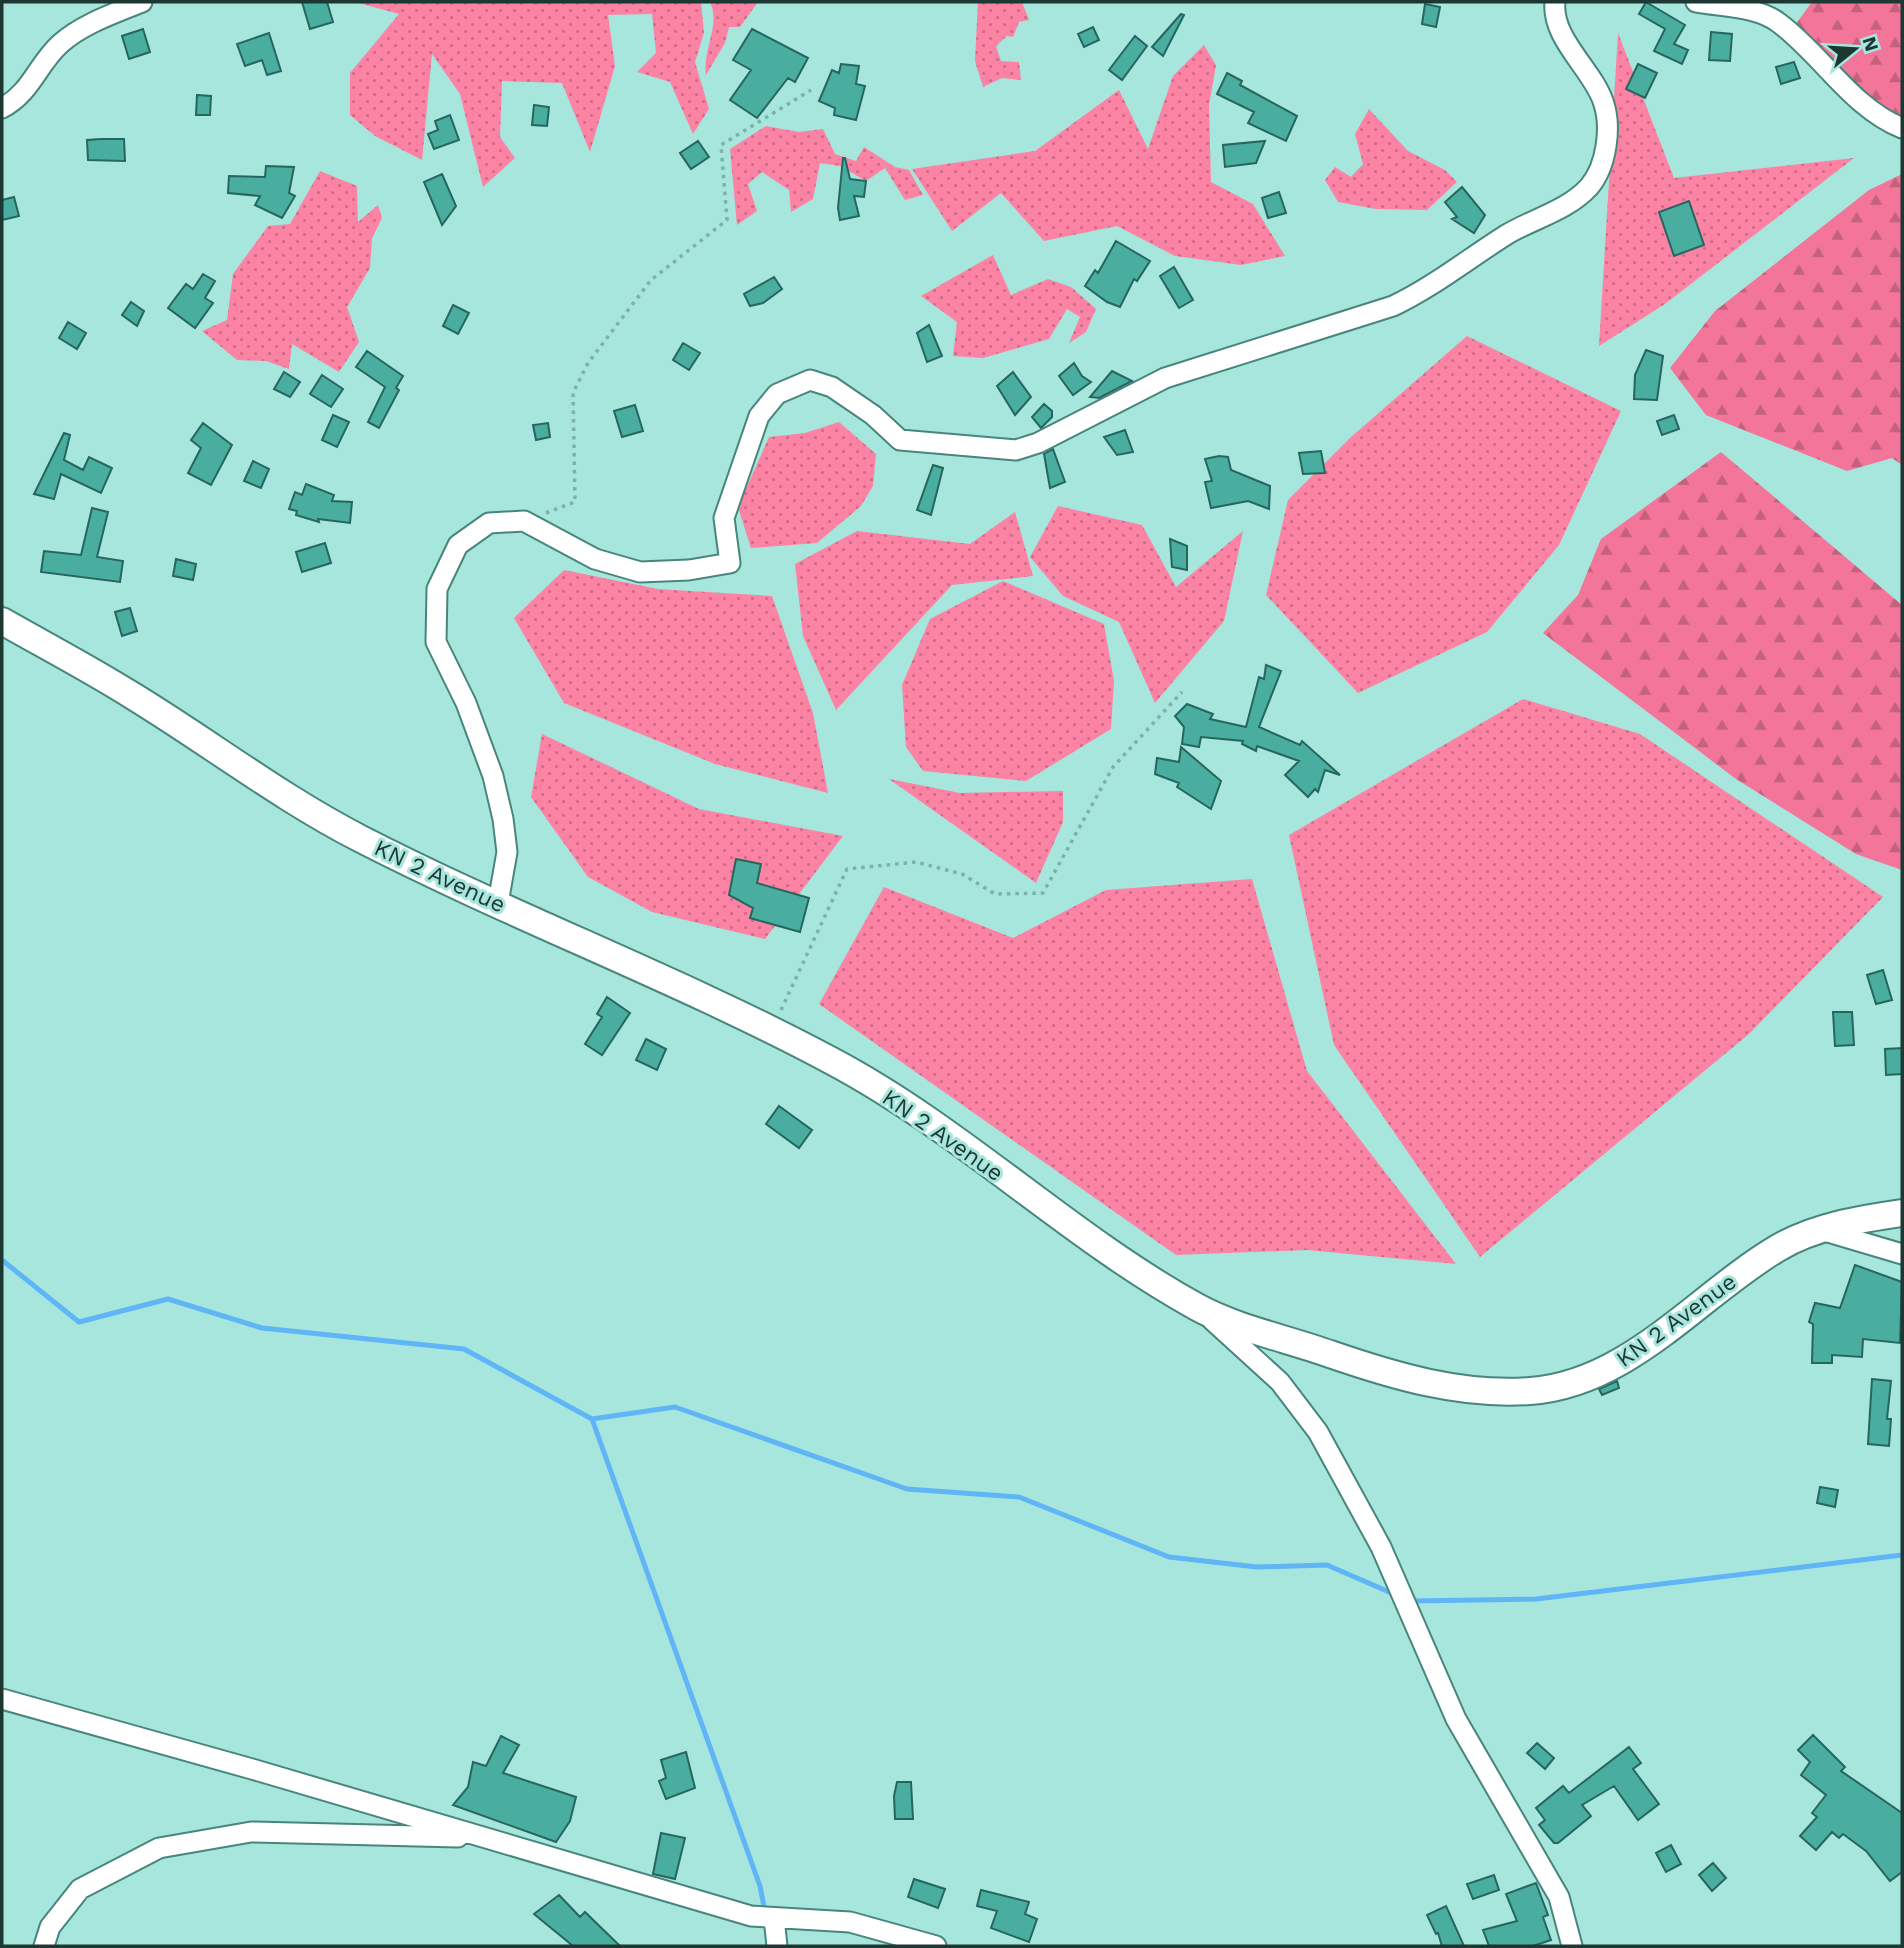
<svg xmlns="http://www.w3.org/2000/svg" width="1904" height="1948" font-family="'Work Sans',sans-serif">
	<defs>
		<pattern id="grass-dots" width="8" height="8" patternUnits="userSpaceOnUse" patternTransform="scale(1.75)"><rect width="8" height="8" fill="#fd83a5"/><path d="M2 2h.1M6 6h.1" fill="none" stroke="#cc6c87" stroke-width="1.8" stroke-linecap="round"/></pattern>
		<pattern id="forest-firs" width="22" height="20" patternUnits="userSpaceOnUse" patternTransform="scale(1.75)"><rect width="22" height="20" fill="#f37599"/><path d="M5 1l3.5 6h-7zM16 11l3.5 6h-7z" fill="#c4617d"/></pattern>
	</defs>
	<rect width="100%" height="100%" fill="#a6e6dc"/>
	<path fill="url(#grass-dots)" d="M355 2H701L704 33 695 62 709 109 693 134 670 82 637 72 656 53 652 14 608 15 615 66 590 152 562 83 502 81 500 137 515 158 483 187 460 94 432 54 422 160 375 136 350 115V73L399 14Z
		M710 2H758L740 27H729L725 43 706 75C702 51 721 25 710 2Z
		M978 2H1022L1029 20 1019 22 1013 37 1007 36 996 46 1001 61 1019 62 1021 80 1002 78 983 87 975 61Z
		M1618 33 1674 178 1854 158 1665 304 1599 346Z
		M1204 45 1216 65 1209 105 1211 182 1253 204 1285 256 1241 265 1175 256 1117 226 1044 241 1001 193 952 231 912 169 1035 151 1119 90 1148 149 1173 76Z
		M1369 109 1408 151 1445 170 1457 182 1427 210 1376 209 1338 202 1325 180 1335 167 1351 177 1363 164 1355 134Z
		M766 126 799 132 823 129 835 154 856 161 864 147 895 167 909 170 923 195 905 200 885 168 866 181 840 166 820 163 813 199 791 212 789 190 762 172 748 184 757 211 737 225 730 149Z
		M320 171 357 186 358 222 378 205 382 218 372 238 370 268 347 307 359 342 339 372 292 344 289 369 266 361 237 360 202 331 227 320 233 274 268 226 290 224Z
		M993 255 1011 295 1048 279 1071 287 1096 309 1086 332 1069 343 1080 317 1067 309 1049 339 983 358 953 356 957 322 921 296Z
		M1467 336 1621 411 1559 545 1487 632 1358 693 1266 595 1288 500 1350 438Z
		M839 422 876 454 873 486 861 506 817 543 751 548 738 507 769 437 805 433Z
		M1058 506 1142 525 1176 587 1243 531 1224 621 1155 703 1119 622 1063 596 1030 557Z
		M1015 512 1033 576 952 585 836 710 803 636 795 564 857 531 970 544Z
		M564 570 658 589 772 596 813 713 828 793 715 764 564 703 514 618Z
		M1003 581 1104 624 1114 681 1111 729 1026 781 923 771 906 747 902 685 930 619Z
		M1523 699 1640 734 1883 897 1749 1034 1480 1257 1334 1045 1289 835Z
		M542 734 699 809 843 836 765 939 652 912 588 877 531 797Z
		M889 779 960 793 1063 791V822L1036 883Z
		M1252 879 1307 1071 1456 1264 1307 1250 1176 1255 819 1004 884 887 1013 938 1106 890Z"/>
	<path fill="url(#forest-firs)" d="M1812 2H1902V122L1876 116 1790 32Z
		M1902 174V465L1892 458 1847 471 1706 415 1670 368 1715 311 1869 190Z
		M1721 452 1902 605V870L1856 854 1736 779 1543 633 1578 595 1601 539Z"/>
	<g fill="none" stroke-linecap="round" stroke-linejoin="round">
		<path stroke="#5fb5f6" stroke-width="5" d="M2 1260 79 1322 168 1299 262 1328 464 1349 592 1419 760 1886 765 1912
			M592 1419 675 1407 907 1489 1019 1497 1169 1557 1257 1567 1327 1565 1396 1595
			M1411 1601 1536 1599 1902 1555"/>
	</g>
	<path fill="#49ada0" stroke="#27665e" stroke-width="2" d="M302 2H327L333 22 310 29Z
		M1646 2 1685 25 1674 44 1688 50 1682 64 1654 51 1665 29 1639 14Z
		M1425 4 1440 7 1436 27 1422 24Z
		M1181 14 1184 15 1163 56 1152 47Z
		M1093 27 1099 40 1084 47 1078 34Z
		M143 29 150 52 129 59 122 36Z
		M752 29 808 58 795 82 788 78 757 118 730 100 751 70 733 60Z
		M1711 32 1732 34 1730 61 1709 60Z
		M269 33 281 71 267 75 262 60 245 66 237 44Z
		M1135 36 1147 46 1122 80 1109 70Z
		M1794 62 1800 78 1781 84 1776 67Z
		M841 64 859 66 856 84 865 86 856 120 834 115 835 108 819 101 832 70 839 73Z
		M1638 64 1657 73 1645 98 1626 89Z
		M1227 73 1242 81 1240 85 1297 116 1286 141 1248 123 1254 112 1217 94Z
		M197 95 211 96 210 115H196Z
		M534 105 549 107 547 126 532 125Z
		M450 115 459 140 434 149 428 134 438 130 435 121Z
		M101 139H124L125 161 88 160 87 140Z
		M698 141 709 157 691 169 680 153Z
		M1265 141 1256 163 1225 167 1223 145Z
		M843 158H845L850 179 866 181 864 197 854 196 859 216 840 220 838 208Z
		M266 166 294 167 289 193 295 196 282 218 255 205 260 196 228 193 229 176 265 177Z
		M442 174 456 206 442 225 424 182Z
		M1462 187 1485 215 1474 233 1452 219 1457 217 1445 202Z
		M1279 192 1286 213 1268 218 1262 198Z
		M14 197 19 216 2 220V200Z
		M1689 201 1704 245 1674 256 1659 212Z
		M1116 241 1150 261 1137 281 1134 279 1120 307 1107 302 1085 286 1095 270 1098 273Z
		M1174 267 1193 300 1179 308 1160 276Z
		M203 274 215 281 205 298 213 303 195 328 168 308 186 284 193 289Z
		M774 277 782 289 763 303 750 306 744 294Z
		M131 302 144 311 137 326 122 315Z
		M453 305 469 313 458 334 443 326Z
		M68 322 86 333 77 349 59 338Z
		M929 325 942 356 927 362 917 333Z
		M683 343 700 353 689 370 673 360Z
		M1646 350 1663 356 1657 400 1634 399 1635 375Z
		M367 351 403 376 396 388 399 390 379 428 368 422 385 387 356 367Z
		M1074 363 1082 376 1091 382 1073 395 1059 376Z
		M1112 371 1132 381 1099 398 1090 397Z
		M284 372 300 382 290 397 274 389Z
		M1013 372 1031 397 1015 415 997 386Z
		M322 375 343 389 331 407 310 394Z
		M1044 404 1052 411V417L1041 428 1032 417Z
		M635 405 643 431 622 437 614 411Z
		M333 415 349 422 337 447 322 440Z
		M1674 415 1679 429 1662 435 1657 421Z
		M203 423 232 445 211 485 188 473 201 448 191 440Z
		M548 423 550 437 536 440 533 425Z
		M1125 430 1133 452 1117 455 1104 437Z
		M64 433 70 435 64 460 83 470 89 457 112 468 101 493 61 474 54 499 34 494Z
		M1053 449 1065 482 1050 488 1044 454Z
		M1321 451 1325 473 1303 474 1299 453Z
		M1219 456 1228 457 1231 470 1270 486 1269 509 1248 501 1211 508 1205 482 1212 481 1205 459Z
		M253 461 269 469 261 488 244 481Z
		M933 465 943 468 931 515 917 510Z
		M306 484 334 495 332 501 352 502 350 523 318 519 319 522 296 515 297 511 289 509 295 492 302 495Z
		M92 508 108 512 97 557 123 561 120 582 41 572 44 551 81 555Z
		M1170 539 1187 546V570L1172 567Z
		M325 543 331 563 302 572 296 552Z
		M176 559 196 564 193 580 173 576Z
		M130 608 137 631 122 636 115 612Z
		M1266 665 1281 671 1259 727 1300 745 1302 741 1340 775 1325 770 1318 792 1315 789 1308 797 1285 775 1299 761 1257 746 1256 751 1242 744 1243 741 1201 737 1199 747 1182 744 1184 727 1175 716 1187 704 1213 714 1210 719 1246 727 1259 677 1264 679Z
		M1181 747 1221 781 1211 809 1177 787 1179 783 1155 774 1157 758 1179 762Z
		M736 859 761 864 757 883 809 898 800 932 750 918 753 908 729 895Z
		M1883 970 1892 1000 1876 1004 1867 975Z
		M607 997 630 1013 602 1055 585 1044 602 1017 597 1014Z
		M1833 1012H1852L1854 1045 1835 1046Z
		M646 1039 666 1049 657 1070 636 1060Z
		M1902 1048V1074L1886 1075 1885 1049Z
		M779 1106 812 1130 799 1148 766 1124Z
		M1855 1265 1902 1282 1900 1343 1863 1339 1862 1357 1832 1355V1363H1812L1813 1324 1809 1322 1815 1303 1840 1308Z
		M1872 1379 1891 1381 1887 1419H1891L1889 1446 1868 1444Z
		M1617 1381 1619 1388 1602 1395 1599 1389Z
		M1820 1487 1838 1490 1835 1507 1817 1503Z
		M1813 1735 1845 1767 1841 1771 1902 1813V1872L1890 1881 1866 1851 1843 1834 1839 1838 1832 1832 1816 1850 1800 1836 1817 1817 1812 1813 1826 1795 1801 1775 1810 1762 1798 1750Z
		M501 1736 519 1745 503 1773 576 1797 570 1821 556 1842 453 1805 468 1787 473 1762 486 1766Z
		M1537 1743 1554 1758 1545 1769 1527 1753Z
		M1629 1747 1641 1763 1633 1769 1659 1804 1638 1820 1614 1786 1582 1805 1591 1816 1558 1843H1554L1539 1825 1545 1820 1536 1808 1563 1786 1569 1793Z
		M686 1752 695 1788 666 1799 659 1781 666 1778 661 1760Z
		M897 1782H911L913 1819H895L894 1796Z
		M661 1833 685 1838 675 1879 653 1874Z
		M1671 1845 1681 1864 1666 1872 1656 1853Z
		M1713 1863 1726 1878 1712 1891 1699 1875Z
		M1494 1875 1499 1890 1473 1899 1467 1884Z
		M914 1879 945 1889 938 1908 908 1897Z
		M1536 1883 1548 1915 1543 1917 1551 1940 1533 1946H1489L1483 1930 1517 1921 1506 1894Z
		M981 1890 1029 1902 1025 1914 1037 1919 1029 1942 991 1928 997 1911 977 1906Z
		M559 1895 580 1917 585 1912 620 1946H573L534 1914Z
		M1446 1906 1464 1946H1442L1438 1933 1436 1934 1427 1915Z"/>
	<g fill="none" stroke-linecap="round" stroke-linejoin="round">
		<g stroke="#48867d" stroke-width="23">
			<path id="minor" d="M1696 2C1722 7 1757 6 1779 23 1822 55 1852 108 1902 128
				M2 108C31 93 37 65 60 44 82 24 115 13 142 2
				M498 903 507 852 503 819 493 776 466 703 436 642 437 589 458 545 489 523 524 521 595 559 640 572 689 570 730 563 724 518 759 416 777 394 810 380 832 387 873 415 900 440 1016 450 1038 443 1165 378 1393 306C1433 287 1468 259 1506 235 1532 219 1567 211 1589 187 1607 166 1612 126 1603 101 1592 69 1551 38 1555 2
				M1821 1230 1902 1254
				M1212 1320 1280 1382 1318 1432 1381 1547 1456 1719 1559 1897 1572 1946
				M2 1699 252 1769 751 1916 850 1922 936 1946
				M774 1918 777 1946
				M44 1946 50 1927 80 1889 159 1848 251 1832 458 1837"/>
		</g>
		<g stroke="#48867d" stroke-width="30">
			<path id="secondary" d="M2 621C46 646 90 669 133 696 210 743 281 798 361 839 515 918 678 979 830 1060 961 1129 1068 1236 1197 1307 1235 1328 1288 1339 1330 1354 1394 1376 1461 1396 1530 1391 1629 1384 1697 1296 1778 1248 1815 1226 1861 1219 1902 1213"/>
		</g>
		<path stroke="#7db1a9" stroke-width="3.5" stroke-dasharray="3.5 5" stroke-linecap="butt" d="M546 513 575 502 573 393 588 363 651 280 727 220 721 145 811 90
			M781 1010 847 869 916 862 962 874 995 894 1043 893 1113 767 1182 692"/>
		<use href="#minor" stroke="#fff" stroke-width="19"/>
		<use href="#secondary" stroke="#fff" stroke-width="26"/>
	</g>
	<g text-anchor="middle" stroke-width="6" stroke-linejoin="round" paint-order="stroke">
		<g font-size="23" fill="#1d3733" stroke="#a6e6dc">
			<text transform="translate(440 876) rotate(25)" y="8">KN 2 Avenue</text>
			<text transform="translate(943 1135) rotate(35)" y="8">KN 2 Avenue</text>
			<text transform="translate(1676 1320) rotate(-36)" y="8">KN 2 Avenue</text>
		</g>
	</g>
	<rect width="1904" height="1948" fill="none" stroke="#1d3733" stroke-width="7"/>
	<g transform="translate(1855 49) rotate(72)" stroke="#a6e6dc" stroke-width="5" paint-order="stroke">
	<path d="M0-5L12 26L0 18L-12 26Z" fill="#1d3733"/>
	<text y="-10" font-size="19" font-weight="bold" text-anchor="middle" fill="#1d3733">N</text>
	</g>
</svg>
